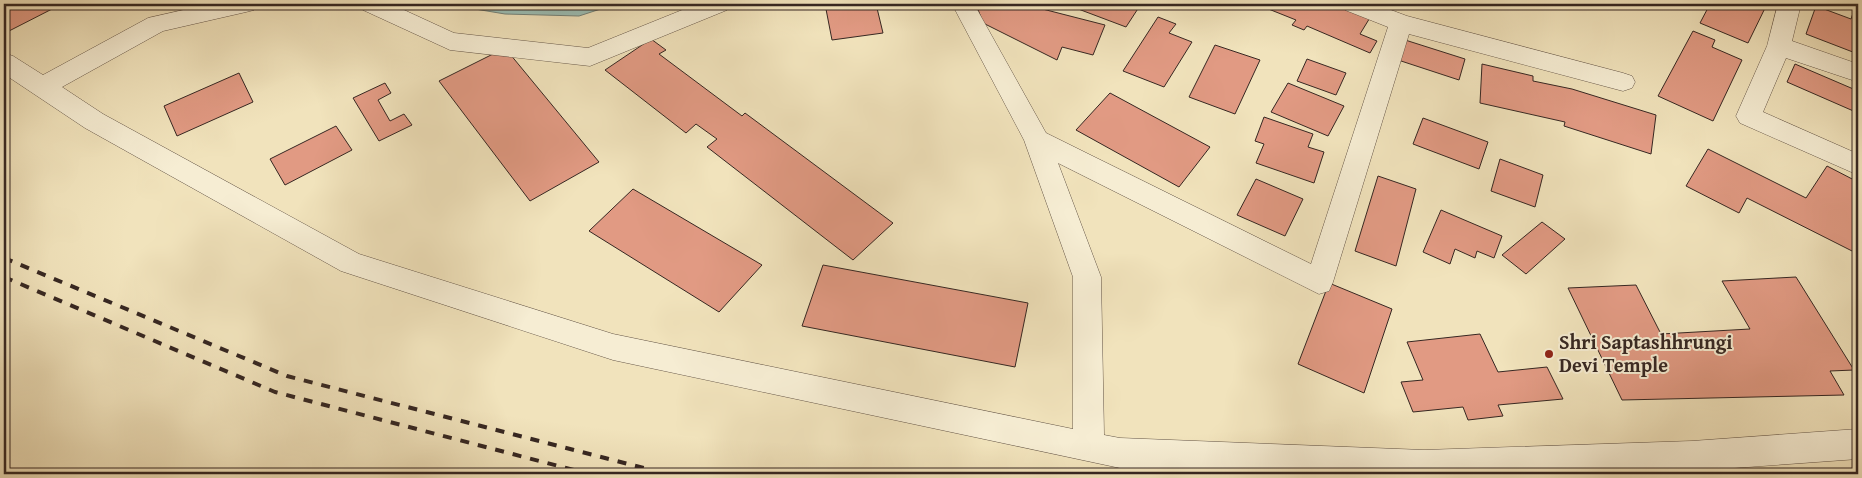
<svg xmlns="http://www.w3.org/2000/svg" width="1862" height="478" font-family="'Gentium Book Plus',serif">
	<rect width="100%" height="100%" fill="#f1e3bc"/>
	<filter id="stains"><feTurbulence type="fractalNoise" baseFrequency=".004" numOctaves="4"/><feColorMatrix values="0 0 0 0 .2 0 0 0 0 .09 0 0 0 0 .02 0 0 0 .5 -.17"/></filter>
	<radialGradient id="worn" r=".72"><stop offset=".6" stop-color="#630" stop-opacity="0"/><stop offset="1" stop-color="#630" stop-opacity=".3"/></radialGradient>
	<path fill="#9bbeb5" stroke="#73827a" d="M445 4H616L579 16 505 14Z"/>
	<path fill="#e19a83" stroke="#362722" d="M4 4H50L54 8 9 31 4 24Z
		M825 4H876L883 33 832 40Z
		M976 4H1023L1105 25 1093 55 1062 47 1057 60 983 23Z
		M1065 4H1141L1126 27Z
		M1256 4H1342L1371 16 1360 34 1377 41 1370 53 1307 26 1304 30 1292 25 1296 20Z
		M1710 4H1767L1748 43 1700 23Z
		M1856 4H1858V54L1806 34 1816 6 1851 19Z
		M1158 17 1176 24 1169 33 1192 42 1164 87 1123 71Z
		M1693 31 1715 40 1712 47 1742 60 1713 121 1658 96Z
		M651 39 666 50 659 54 742 116 745 113 893 223 853 260 707 147 717 139 696 124 686 133 605 70Z
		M1402 39 1465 59 1459 80 1395 59Z
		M1215 45 1260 60 1235 114 1189 97Z
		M505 48 599 162 530 201 439 81Z
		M1307 59 1346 73 1336 95 1297 81Z
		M1482 64 1533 76V81L1572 89 1656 115 1651 154 1564 126 1565 122 1480 103Z
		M1795 64 1858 91V113L1787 82Z
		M239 73 253 102 177 136 164 106Z
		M385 83 391 93 378 100 390 121 404 114 412 125 379 141 353 98Z
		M1288 83 1344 106 1328 136 1271 112Z
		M1110 93 1210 147 1179 187 1076 130Z
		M1264 117 1313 134 1308 147 1324 152 1314 183 1256 163 1264 144 1255 141Z
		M1423 118 1488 142 1479 169 1413 144Z
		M336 126 352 150 285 185 270 159Z
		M1708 149 1806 198 1827 166 1858 182V254L1747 198 1739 213 1686 186Z
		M1500 159 1543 175 1535 207 1491 191Z
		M1378 176 1416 189 1396 266 1355 251Z
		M1256 179 1303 199 1285 236 1237 215Z
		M633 189 762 265 719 312 589 231Z
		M1441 210 1502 236 1494 258 1477 251 1475 258 1455 249 1450 264 1423 252Z
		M1542 222 1565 239 1526 274 1502 255Z
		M823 265 1028 303 1015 367 802 326Z
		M1796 277 1854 370 1830 371 1844 395 1622 400 1568 288 1636 285 1661 334 1750 329 1722 281Z
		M1329 283 1392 309 1364 393 1298 364Z
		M1480 334 1498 372 1547 367 1563 399 1498 405 1503 416 1468 420 1463 407 1413 412 1401 382 1423 380 1407 342Z"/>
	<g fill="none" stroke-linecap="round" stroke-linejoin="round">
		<g stroke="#655648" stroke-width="1">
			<path id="minor" d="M210 4H258L254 10 246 12 163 31 62 87 103 114 359 254 613 334 1073 429V277L1024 140 952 4H974L1046 133 1311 264 1388 27 1345 10 1341 4H1375L1407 16 1623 73 1632 76 1635 82 1632 88 1623 91 1409 34 1333 282 1329 291 1319 294 1058 163 1101 277 1104 435 1120 438 1424 450 1692 441 1858 429V459L1692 471 1595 474H1278L1120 468 613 360 341 271 85 128 4 74V53L13 56 43 75 148 18Z
				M359 4H391L454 33 588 48 697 4H731L727 10 590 66 450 50 363 10Z
				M1778 4H1801L1792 41 1858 64V82L1786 58 1763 112 1858 154V175L1740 123 1736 116 1767 46Z"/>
		</g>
		<use href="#minor" fill="#f6edd3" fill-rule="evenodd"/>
		<path stroke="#362722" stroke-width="4" stroke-dasharray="9 9" stroke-linecap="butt" d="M4 258 287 376 667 474
			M4 277 275 392 589 474"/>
	</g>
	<circle fill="#8f2418" stroke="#f6edd3" stroke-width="2" cx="1549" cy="354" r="5"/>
	<g text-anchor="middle" stroke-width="4" stroke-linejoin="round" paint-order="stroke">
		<g font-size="20" font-weight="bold" fill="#362722" stroke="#f6edd3" text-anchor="start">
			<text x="1559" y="349">Shri Saptashhrungi<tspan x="1559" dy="23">Devi Temple</tspan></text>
		</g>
	</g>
	<rect width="1862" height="478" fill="none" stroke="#f1e3bc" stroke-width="20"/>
	<rect x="5" y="5" width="1852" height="468" fill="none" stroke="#362722" stroke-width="2.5"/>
	<rect x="10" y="10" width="1842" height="458" fill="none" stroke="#362722"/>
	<rect width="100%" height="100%" filter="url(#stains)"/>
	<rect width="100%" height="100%" fill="url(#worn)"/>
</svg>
